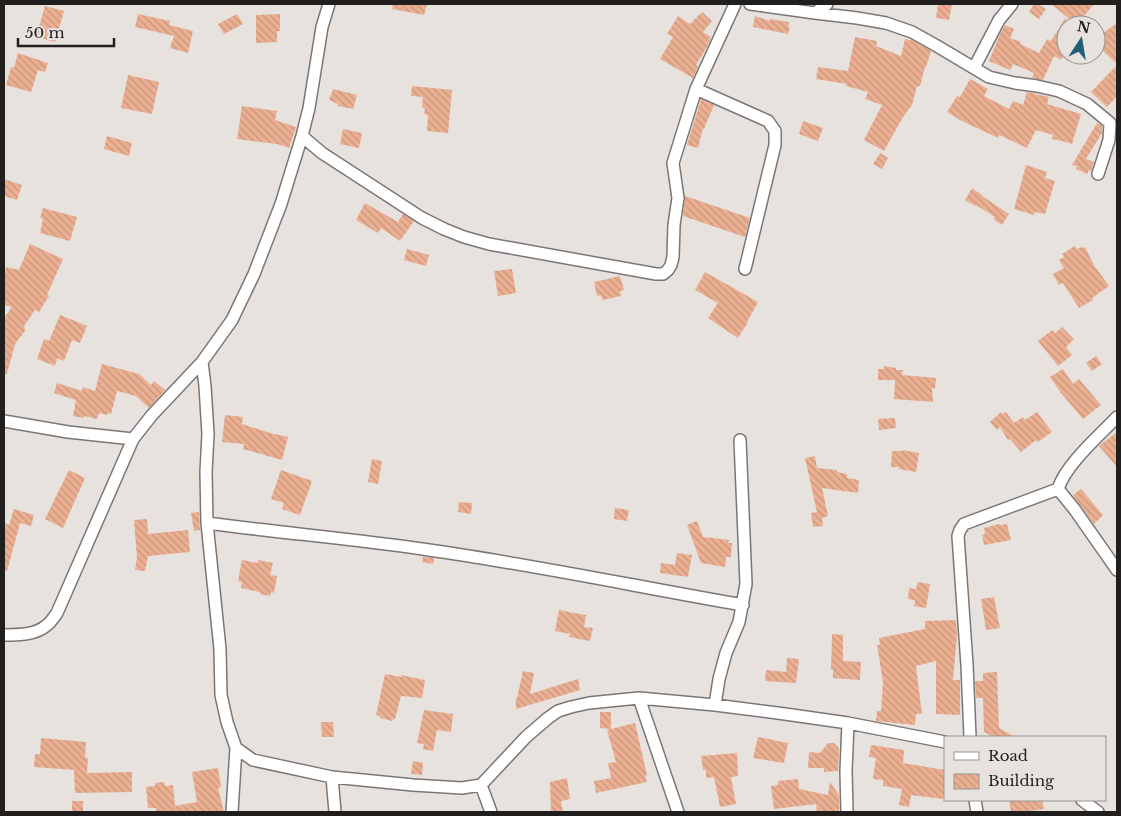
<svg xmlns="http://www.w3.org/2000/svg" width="1121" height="816" font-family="'Libre Baskerville',serif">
	<defs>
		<pattern id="building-back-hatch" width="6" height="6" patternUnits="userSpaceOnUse" patternTransform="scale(1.25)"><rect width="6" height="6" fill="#ebaf91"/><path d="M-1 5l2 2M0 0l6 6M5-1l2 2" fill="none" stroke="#c9967d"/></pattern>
	</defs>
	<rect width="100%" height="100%" fill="#e8e2df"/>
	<path fill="url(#building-back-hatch)" d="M393 4H427L424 15 392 9Z
		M938 4H952L949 20 936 18Z
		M1034 4H1038L1046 9 1039 19 1029 12Z
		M1051 4H1094L1079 22 1074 18 1072 21Z
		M45 6 64 11 55 42 36 37Z
		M702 12 712 21 703 32 711 37 707 47 696 65 698 66 693 78 660 59 673 37 667 34 678 16 690 24Z
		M138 14 170 21 169 25 193 31 188 53 170 48 174 36 135 27Z
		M237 14 243 24 224 34 218 24Z
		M280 14V31H277V42L256 43V15Z
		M755 16 770 21V19L789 22 788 27H790L788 34 753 27Z
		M1066 17V51L1061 60 1054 56 1043 80 1032 78 1034 73 1013 64 1010 70 989 61 1000 34 1005 25 1014 29 1010 38 1021 42 1020 44 1039 53 1047 39 1051 41Z
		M1117 23V64L1102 50 1096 55V38Z
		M855 37 877 41 876 46 901 56 905 39 914 41 931 51 926 67H925L920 86H917L912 105 903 117 884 151 864 140 882 105 865 99 868 92 846 86 847 84 816 79 818 67 848 71Z
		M18 53 48 63 45 72 38 70 31 92 6 85 11 67 14 68Z
		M1117 65V96L1107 107 1091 92Z
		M128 75 159 82 152 114 121 108Z
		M970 79 988 89 984 96 1009 109 1013 101 1023 105 1027 92 1049 97 1047 104 1081 114 1072 144 1062 141 1052 139 1053 135 1036 130 1027 148 999 135 998 138 960 120 947 112 957 96 960 97Z
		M412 86 452 90 448 133 427 131 428 115 424 114 425 108 422 107 423 97 411 96Z
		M333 89 357 95 353 109 338 106V104L329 100Z
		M701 99 714 105 704 129 703 128 698 148 687 145Z
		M242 106 277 111 275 120 296 127 289 148 277 144 237 139Z
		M803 121 823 128 818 141 799 134Z
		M1097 123 1102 126V133L1086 159 1094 162 1091 171 1089 170 1087 174 1076 169 1077 166 1072 165Z
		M343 129 362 133 359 148 340 144Z
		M107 136 132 143 129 156 104 149Z
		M880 153 888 158 882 169 873 164Z
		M1026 165 1047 172 1045 178 1055 181 1045 214 1035 212 1034 215 1014 209Z
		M4 179 22 185 17 200 4 196Z
		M972 188 982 195V196L1009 214 1002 225 993 219 995 217 976 205 975 206 965 200Z
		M685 196 750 218 745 237 683 216Z
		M365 203 398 222 403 214 414 221 400 241 381 228 378 233 356 220Z
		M43 208 77 217 70 241 40 233 43 219 40 218Z
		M30 244 63 259 47 295 49 296 39 312 35 310 24 326 25 331 15 344 7 374H4V318L12 307 4 305V278L6 267 19 270Z
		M1075 246 1077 249 1082 247V248L1085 247 1094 265 1109 286 1092 298 1093 300 1079 308 1063 283 1059 285 1053 274 1064 268 1059 260 1064 257 1062 254Z
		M407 249 429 255 426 266 404 260Z
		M512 269 516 293 498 296 494 271Z
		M705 272 758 302 747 322H748L738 338 708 318 718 303 695 290Z
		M620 276 624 290 620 291 621 296 602 300 601 295 597 296 594 282Z
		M60 315 87 326 80 343 72 340 64 361 57 358 55 366 37 359 44 339 49 341Z
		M1062 327 1074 339 1066 347 1072 355 1058 366 1038 341 1052 330 1055 333Z
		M1096 356 1102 364 1092 371 1086 363Z
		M102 364 139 374 151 385 154 381 165 390 149 408 136 396 117 391 111 414 108 413 107 415 99 413 97 419 84 416V418L73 416 76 400 54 393 57 383 82 391 83 387 95 391Z
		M884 366 896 368V370H903L902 375 936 378 935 389 932 388 933 402 894 399 895 380H878V369H884Z
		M1063 369 1073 384 1079 379 1101 405 1083 419 1061 393 1050 377Z
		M1001 412 1003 414 1006 412 1014 423 1023 417 1025 420 1037 412 1052 432 1038 442 1036 440 1021 452 1010 439 1008 440 1000 427 997 430 990 422Z
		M225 415 243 417 242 424 270 433 288 437 282 460 243 449 244 444 222 442Z
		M895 418 896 428 879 430 878 419Z
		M1117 432V467L1099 446Z
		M902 450 919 453 916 472 899 469V467H891L892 451H902Z
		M815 456 817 468 837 470V472L847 474V478L859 480 858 493 822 488 828 516 822 518 823 526 813 527 811 513 817 512 805 458Z
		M372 459 382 461 378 484 368 482Z
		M69 470 85 478 63 528 45 519Z
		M281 470 312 481 300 515 282 509 284 503 271 499Z
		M1081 489 1103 515 1094 524 1073 495Z
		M459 502 472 503 471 514 458 512Z
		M615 508 629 510 627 521 614 519Z
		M14 509 34 515 31 526 20 523 7 571 4 570V523L9 525Z
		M199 512 200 530 194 531 191 513Z
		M147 519 148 534 188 530 190 552 148 556 145 571 135 570 137 557 134 520Z
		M697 521 703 537 729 540 728 543H732L731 557H726L725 567 701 563 687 525Z
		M999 524 1000 525 1007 524 1011 540 984 545 982 535 985 534 984 528Z
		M677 553 692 555 688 577 660 573 661 563 675 565Z
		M423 557 434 558 433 564 422 562Z
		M242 560 258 563V560L273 563 270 575 277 576 274 593 271 592 270 596 260 594V592L241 588 242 582 238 581Z
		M918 582 930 584 926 608 914 606 915 600 908 599 909 588 916 589Z
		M994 597 1000 628 986 630 981 599Z
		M559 610 586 615 584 627 593 628 590 641 569 637 570 634 555 631Z
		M956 620 957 635 953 680H960V715L936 714V661L916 666 922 714H916L915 725 876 721 877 711H881L883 682 877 645H880L879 638 925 629V621Z
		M832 634 843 635V661L861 662 860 680 833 678V669H831Z
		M787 658 799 659 796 683 765 681 766 670 786 672Z
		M523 671 534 673 530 694 578 679 580 690 516 709V698H517Z
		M997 672 999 728 1015 737H994L984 732 983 698H976L975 681H983V673Z
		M385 674 401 677V675L425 680 422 698 401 696 395 719H393L392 721 380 718V716L376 715Z
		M424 710 453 714 451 732 437 730 433 751 423 749 424 744 417 743Z
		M600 712H611V729L600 728Z
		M321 722H333L334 737H322Z
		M635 723 647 775 645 776 647 782 596 793 594 781 611 778 608 763 616 762 607 730Z
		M758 737 788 743 784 763 753 758Z
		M41 738 86 742 85 758H88L87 773 132 772V792L75 793 74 770 34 767 35 754H40Z
		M828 743H834L839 748 838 771 824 772V768H808L809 752 820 753Z
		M871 745 904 750 903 763 945 770V788L943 799 911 795 909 807 899 805 902 789 883 786V780L873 779 876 758 869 757Z
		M737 753 738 776 731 777 736 804 720 807 714 777 706 778V770H703L701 756Z
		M413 761 423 763 422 775 411 774Z
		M218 768 221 787 218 788 224 812H157L156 808H148L146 787 155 786V783L164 782 165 786 173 785 175 806 197 802 192 772Z
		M567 778 570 799 561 801 563 812H551L550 782Z
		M798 779 799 789 828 795 830 782 839 795V811L817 812 816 804 774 809 771 786 778 785V781Z
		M1009 800H1042L1044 809 1024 812H1011Z
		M72 801H83V812H72Z"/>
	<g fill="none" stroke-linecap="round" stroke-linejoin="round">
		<g stroke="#7b7674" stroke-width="14">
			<path id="street" d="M750 4 815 13 857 18 886 23 912 32 937 46 989 77 1015 83 1037 86 1059 91 1087 104 1110 123 1109 140 1098 174
				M815 13 827 4
				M974 68 999 20 1012 4
				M696 89 768 121 775 131V145L745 269
				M302 136 322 153 422 218 444 229 464 237 489 244 656 274H663L668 270 671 265 673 257 674 225 678 198 673 163 696 89 735 4
				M202 362 205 386 208 434 206 472 207 523 220 649 221 695 227 722 236 748 253 760 332 777 413 785 462 788 481 785 526 737 548 718 558 711 571 707 589 703 639 698 715 705 785 714 848 723 945 742
				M1117 417C1099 436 1066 464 1058 489L1075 510 1117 570
				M4 421 68 432 133 439
				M207 523C281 533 356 539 429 550 535 565 639 587 743 605
				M4 635C18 635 36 635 47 625 51 622 54 617 57 613L133 439 152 415 202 362 232 320 254 274 281 204 302 136 309 108 322 27 329 4
				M639 698 678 812
				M715 705 719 679 726 653 739 622 746 584 740 440
				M970 737 967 665 958 536 960 530 964 524 1058 489
				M332 777 335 812
				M481 785 491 812
				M975 800 977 812
				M1082 800 1098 812
				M232 812 236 748
				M847 812 846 771 848 723"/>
		</g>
		<use href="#street" stroke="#fff" stroke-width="11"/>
	</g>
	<rect width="1121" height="816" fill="none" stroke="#211f1e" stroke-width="10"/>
	<rect x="944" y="736" width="162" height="65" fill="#e8e2df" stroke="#989492"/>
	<rect x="954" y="752" width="25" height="8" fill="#ffffff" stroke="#989492"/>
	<text x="988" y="761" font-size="15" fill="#211f1e">Road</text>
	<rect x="954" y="774" width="25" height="15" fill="url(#building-back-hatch)" stroke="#989492"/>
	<text x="988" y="786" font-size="15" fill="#211f1e">Building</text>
	<g transform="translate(1081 40) rotate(12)"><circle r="24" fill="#e8e2df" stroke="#989492"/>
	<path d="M0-4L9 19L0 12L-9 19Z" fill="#236077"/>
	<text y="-8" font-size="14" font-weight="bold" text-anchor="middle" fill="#211f1e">N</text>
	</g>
	<path d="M18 38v8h96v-8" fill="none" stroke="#211f1e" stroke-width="2.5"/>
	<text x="25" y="38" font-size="15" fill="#211f1e" stroke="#e8e2df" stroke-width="4" paint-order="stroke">50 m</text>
</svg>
